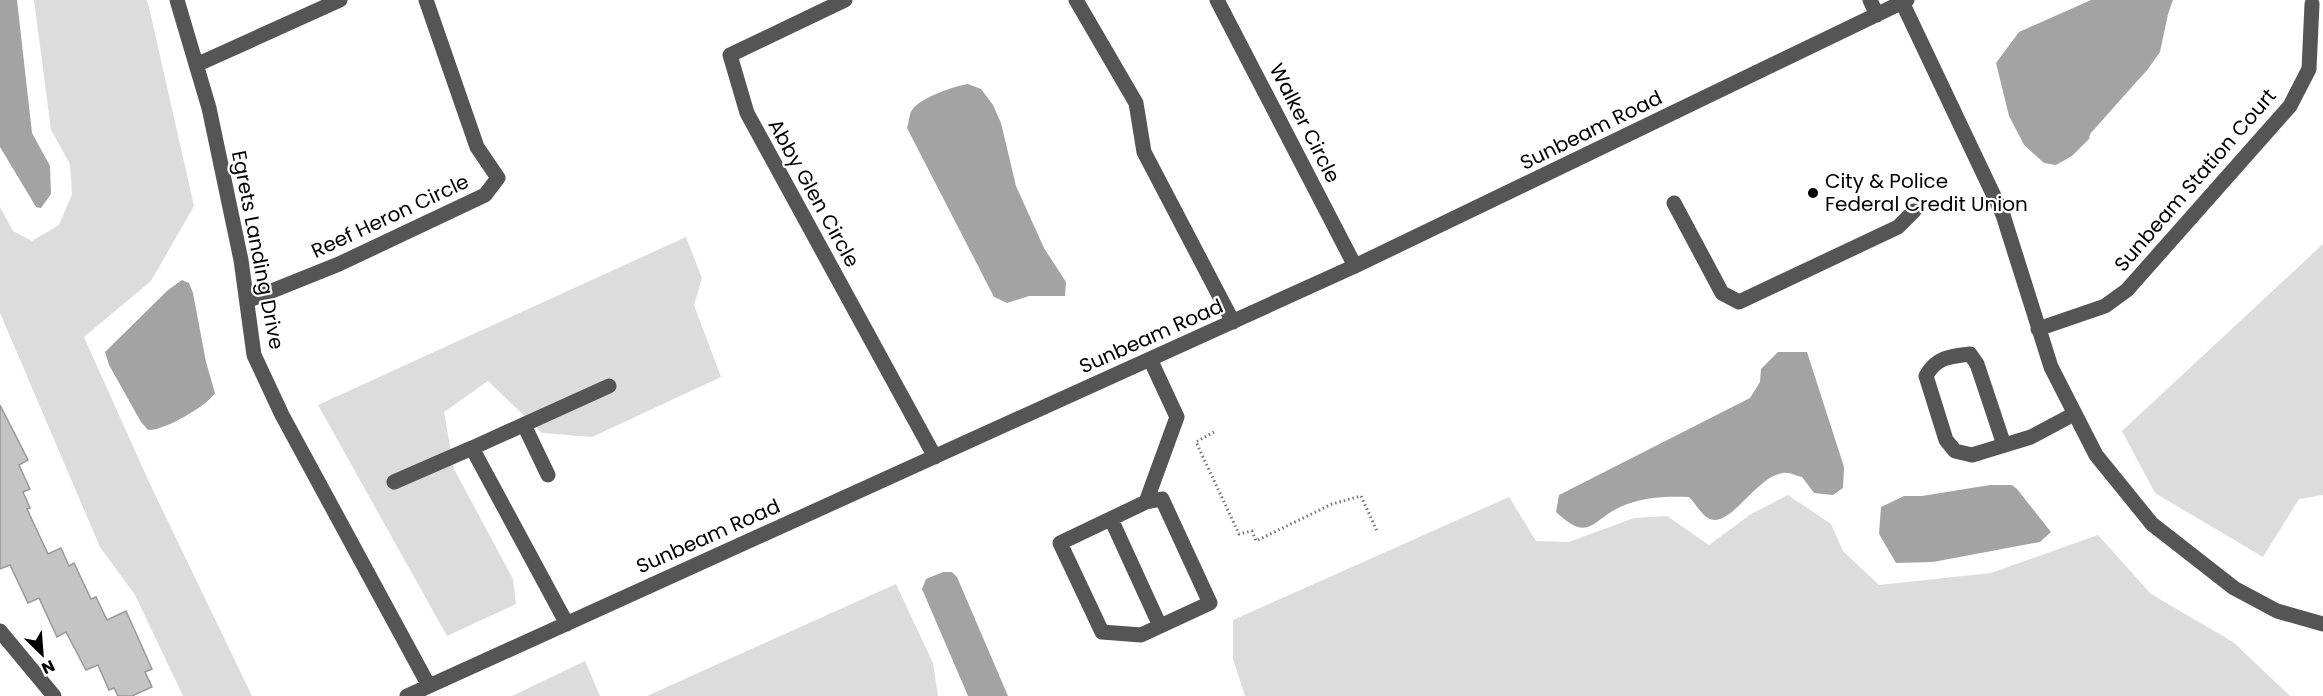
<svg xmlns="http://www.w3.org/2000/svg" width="2323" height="696" font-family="Poppins,sans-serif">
	<rect width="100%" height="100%" fill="#fff"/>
	<path fill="#dcdcdc" d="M34 0H146L148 3 194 206 151 281 84 337 149 482 252 696H183L135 595 100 547 0 313V207L13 231 32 241 59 225 72 194 70 164 51 130Z
		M686 237 702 278 694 305 721 377 592 437 542 433 488 381 444 412 454 469 513 579 516 604 447 636 318 405Z
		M2323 244V495L2299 499 2263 557 2155 493 2122 431Z
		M1788 495 1831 524 1843 551 1879 585 1991 573 2098 535 2151 594 2233 642 2290 696H1245L1233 659V620L1509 497 1536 541 1569 542 1634 518 1667 516 1709 545 1751 514Z
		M896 584 933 663 938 696H647Z
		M585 661 600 696H512Z"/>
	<path fill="#a3a3a3" d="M0 0H17L32 133 50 166 51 194 41 208 36 207 0 147Z
		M2091 0H2173L2168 14 2160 52 2148 69 2090 134 2089 139 2072 156 2056 165 2044 163 2024 145 2009 116 1996 63 2019 32Z
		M968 84 981 89 993 105 1001 123 1016 186 1044 248 1066 282 1065 296H1029L1007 303 994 297 907 128C909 123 909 114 912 110 920 98 954 86 968 84Z
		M182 280 189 283 193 293 206 362 215 393C207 406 164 431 148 430L141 422 109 365 105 352 168 290Z
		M1778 352H1807L1844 467 1843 488 1833 495 1814 493 1802 477C1796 476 1789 472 1783 473 1756 476 1729 531 1708 518 1701 514 1695 503 1689 497 1666 496 1642 497 1620 507 1591 521 1589 543 1556 512L1559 495 1750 398 1760 382 1761 369Z
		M1990 485H2012L2017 489 2051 532 2040 542 1933 562 1896 563 1879 534 1881 507 1904 496H1922Z
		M943 572H952L957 577 1008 696H968L922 589 926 579Z"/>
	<path fill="#c4c4c4" stroke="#999" stroke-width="1.5" d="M0 405 28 460 19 465 30 489 23 492 30 508 27 509 48 554 61 548 69 566 74 563 91 599 96 597 107 620 126 611 152 669 145 672 152 687 132 696H118L114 688 109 690 98 665 86 670 66 632 57 637 39 598 28 603 10 565 0 569Z"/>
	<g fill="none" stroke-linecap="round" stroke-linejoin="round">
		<path stroke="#777" stroke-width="3" stroke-dasharray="1.5 3" stroke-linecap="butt" d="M1214 432 1196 442 1239 534 1252 531 1256 541 1332 504 1361 496 1377 531"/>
		<path stroke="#555" stroke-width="15" d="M177 0 209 108 241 260 254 355 282 415 429 686
			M845 0 730 55 747 113 935 457
			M1076 0 1136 103 1144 152 1233 322
			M1217 0 1355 266
			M1870 0 1877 15
			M1902 2 2003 215 2051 367 2096 455 2152 524 2234 588 2277 611 2323 624
			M196 65 340 0
			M1674 203 1722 293 1739 302 1898 227 1914 211
			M247 301 339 264 485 195 498 178 477 147 426 0
			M2038 329 2105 306 2127 290 2290 106 2309 69 2312 4
			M524 425 548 475
			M2004 445 1977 364 1970 354C1951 356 1936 357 1926 376L1946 440 1955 451 1972 455 2031 437 2074 414
			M394 482 472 448
			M1146 502 1162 499 1210 603 1141 635 1102 632 1060 543 1146 502 1177 417 1150 359
			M1111 519 1160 626
			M567 624 472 448 609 386
			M0 631 54 696
			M407 696 1355 266 1907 0"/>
	</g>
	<circle fill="#000" stroke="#fff" stroke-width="2" cx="1813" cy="193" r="6"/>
	<g text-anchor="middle" stroke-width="4.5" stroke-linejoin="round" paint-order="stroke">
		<g font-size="20" fill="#000" stroke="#fff">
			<text transform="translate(1305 123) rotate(63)" y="7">Walker Circle</text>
			<text transform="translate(1591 130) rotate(-26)" y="7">Sunbeam Road</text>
			<text transform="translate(2195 180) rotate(-49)" y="7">Sunbeam Station Court</text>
			<text transform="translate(814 193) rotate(61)" y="7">Abby Glen Circle</text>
			<text transform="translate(390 216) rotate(-25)" y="7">Reef Heron Circle</text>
			<text transform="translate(258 250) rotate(79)" y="7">Egrets Landing Drive</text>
			<text transform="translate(1151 336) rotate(-24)" y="7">Sunbeam Road</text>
			<text transform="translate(708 536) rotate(-24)" y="7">Sunbeam Road</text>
		</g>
		<g font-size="20" fill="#000" stroke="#fff" text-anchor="start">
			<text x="1825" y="188">City &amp; Police<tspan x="1825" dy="23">Federal Credit Union</tspan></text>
		</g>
	</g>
	<g transform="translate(42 654) rotate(155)" stroke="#ffffff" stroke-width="4.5" paint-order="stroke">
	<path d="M0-4.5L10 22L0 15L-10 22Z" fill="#000000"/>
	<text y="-9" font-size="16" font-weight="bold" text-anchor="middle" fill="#000000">N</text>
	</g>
</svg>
